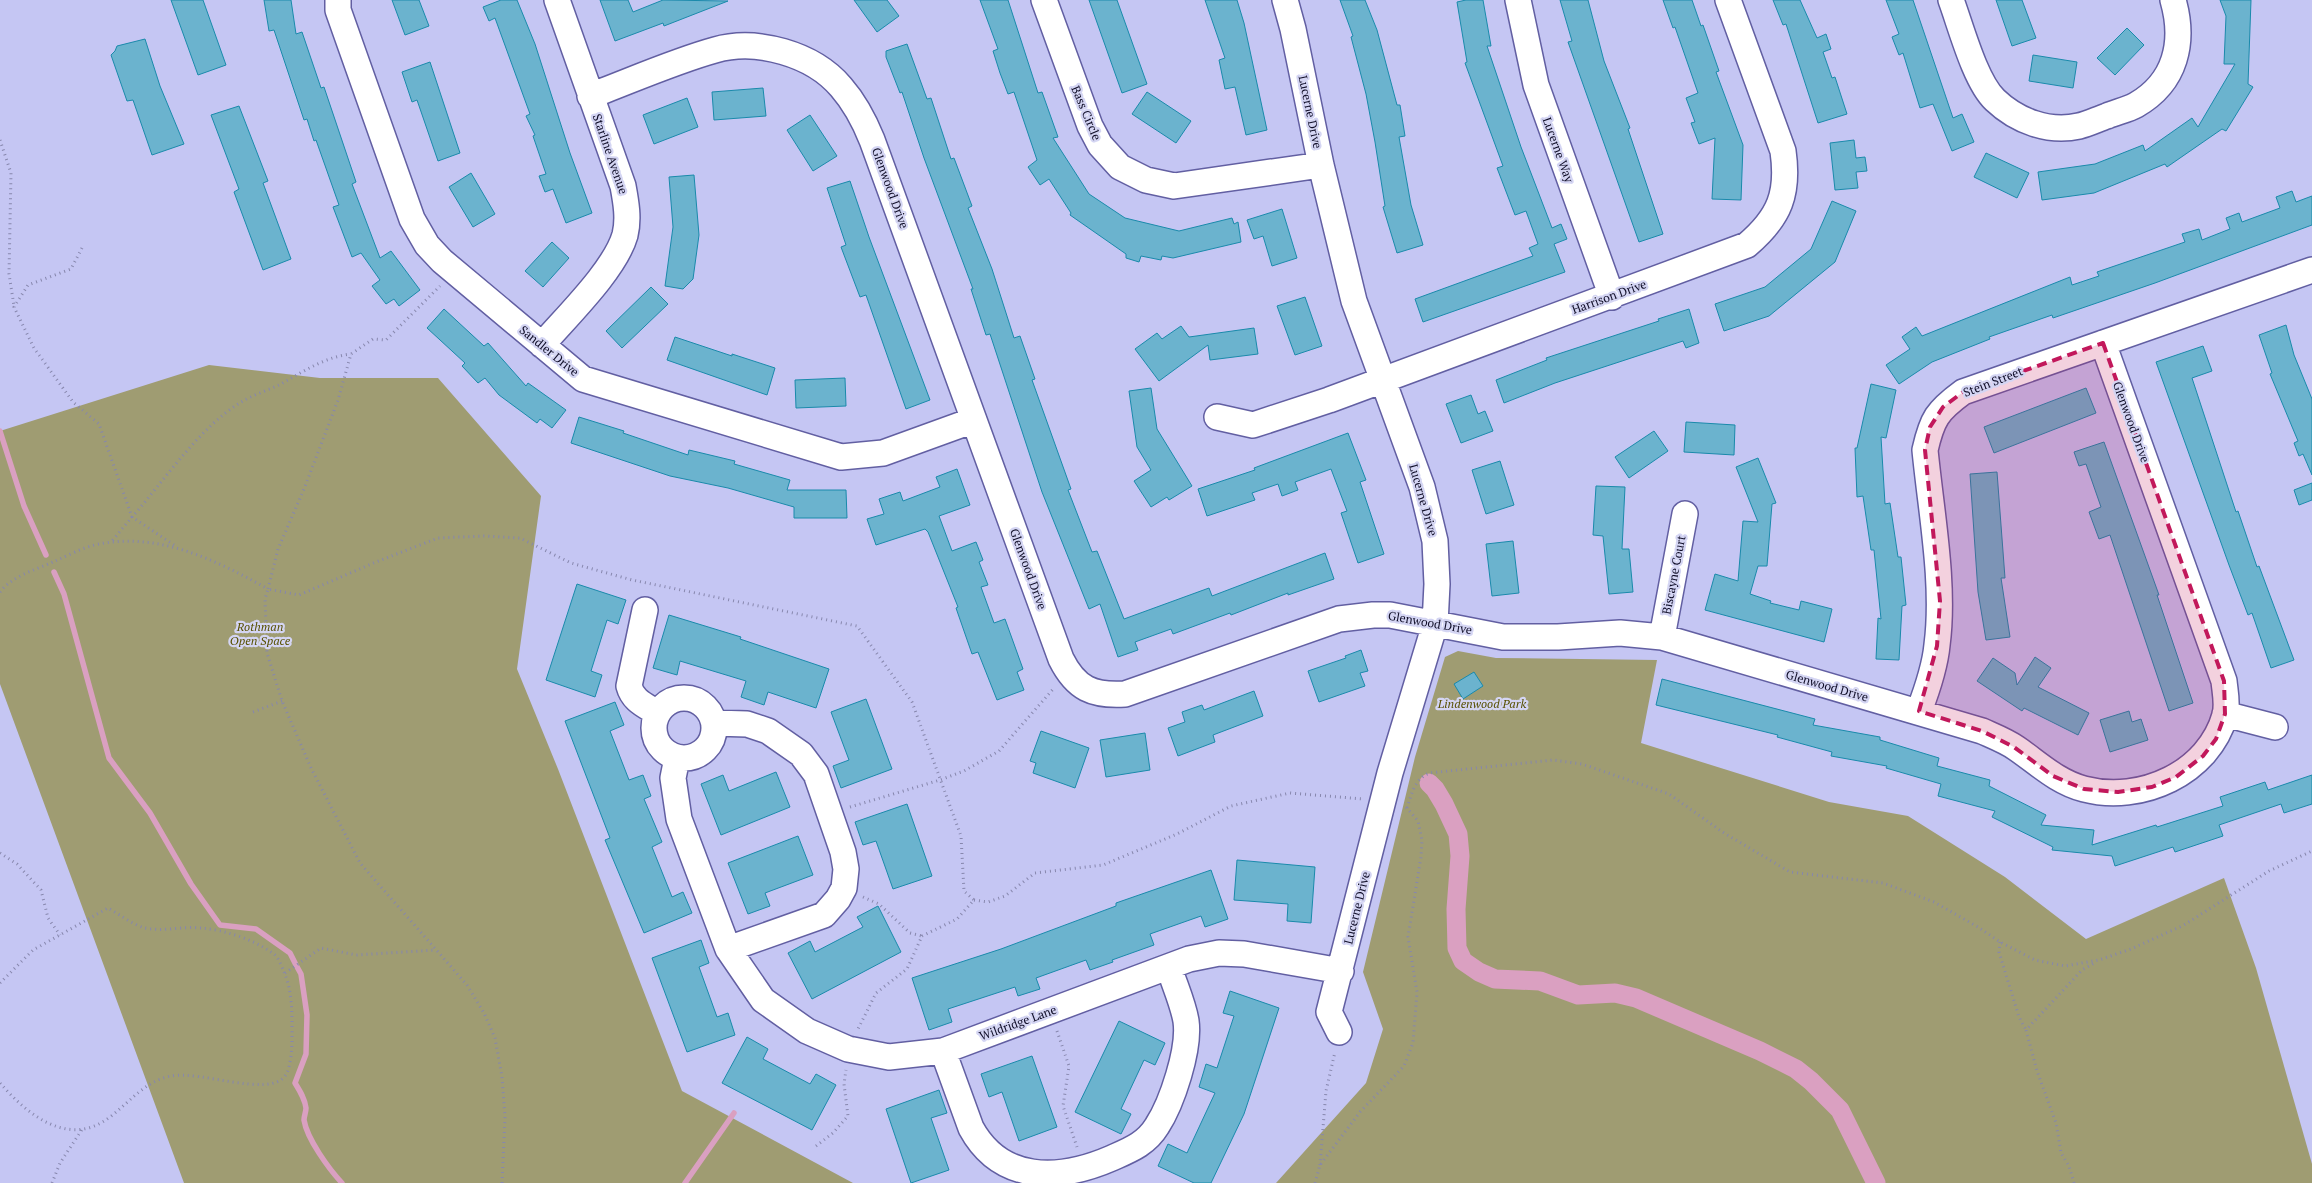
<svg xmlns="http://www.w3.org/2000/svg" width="2312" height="1183" font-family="'PT Serif',serif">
	<rect width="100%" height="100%" fill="#c5c6f3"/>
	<path fill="#9f9c72" d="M209 365 320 378H438L541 496 517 669 558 769 682 1091 853 1183H184L0 684V431Z
		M1458 651 1496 658 1657 660 1641 743 1829 802 1908 816 2005 877 2086 939 2224 878 2256 968 2312 1164V1183H1276L1366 1083 1383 1029 1363 972 1415 757 1445 657Z"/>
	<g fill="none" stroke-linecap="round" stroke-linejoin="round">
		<path stroke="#daa0c1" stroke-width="5.5" d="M0 431 24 506 46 555
			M54 572 64 594 109 758 150 813 191 884 220 925 256 929 290 953 296 965 301 974 307 1015 306 1054 295 1083C300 1091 305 1099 306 1108 306 1112 304 1116 304 1120 307 1139 329 1169 342 1183
			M685 1183 734 1113"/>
		<path stroke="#daa0c1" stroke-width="19" d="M1429 783 1435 789 1444 804 1458 834 1460 856 1456 909 1457 948 1463 961 1479 972 1495 979 1540 981 1578 995 1615 993 1636 998 1760 1051 1796 1069 1811 1081 1840 1110 1876 1183"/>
	</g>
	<path fill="#6bb3ce" stroke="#1a8aab" d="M171 0H203L226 65 198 75Z
		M264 0H291L296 34 302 32 321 88 324 87 356 182 352 184 380 258 391 251 420 290 399 306 394 299 386 304 372 286 380 280 361 253 352 257 333 207 339 205 316 140 314 141 307 119 304 120 274 30 269 31Z
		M392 0H419L429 26 405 35Z
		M501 0H517L535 44 570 153 592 213 566 223 553 189 545 192 539 176 546 174 533 136 535 135 526 116 530 114 495 18 489 21 483 7Z
		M600 0H628L633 12 663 0 728 1 664 26 663 23 615 41Z
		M854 0H887L899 16 877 32Z
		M980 0H1008L1038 93 1042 92 1058 137 1053 138 1089 194 1125 218 1179 231 1232 218 1234 224 1238 222 1241 242 1173 258 1162 256 1161 260 1141 256 1139 262 1126 258V254L1070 215 1071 213 1049 179 1040 185 1028 167 1037 160 1014 92 1008 94 1000 73 993 51 998 49Z
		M1089 0H1117L1147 84 1122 93Z
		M1205 0H1237L1244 23 1267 130 1246 135 1235 87 1225 89 1219 60 1225 58Z
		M1340 0H1365L1377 30 1397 105H1400L1405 136 1399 137 1411 205 1423 245 1397 253 1383 207 1385 206 1375 142 1366 94 1351 37 1353 36Z
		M1466 0H1483L1491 46H1487L1521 147 1552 228 1561 224 1567 239 1554 244 1565 272 1423 322 1415 299 1533 256 1529 248 1538 244 1526 211 1515 215 1497 168 1503 166 1465 63 1467 62 1457 2Z
		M1560 0H1588L1604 61 1630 128 1628 129 1663 234 1639 242 1568 42 1572 41Z
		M1663 0H1692L1701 26 1703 25 1719 71 1716 72 1743 145 1741 200 1712 199 1715 138 1699 144 1691 123 1695 122 1686 98 1698 93 1675 27 1673 28Z
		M1773 0H1800L1817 38 1826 34 1831 49 1823 52 1832 78 1835 77 1847 114 1818 123 1786 24 1783 25Z
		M1886 0H1913L1953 118 1962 114 1974 142 1952 151 1933 104 1920 108 1903 53 1899 55 1892 37 1899 34Z
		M1996 0H2022L2036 38 2012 46Z
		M2220 0H2251L2248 84 2253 87 2226 131 2222 129 2167 167 2165 164 2094 193 2042 200 2038 172 2095 164 2143 145 2145 151 2192 118 2198 127 2235 64H2224L2226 16Z
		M2127 28 2144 45 2115 75 2097 58Z
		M145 39 160 86 184 144 152 155 133 100 127 101 111 55 115 51 117 46Z
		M907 44 927 99 931 98 951 159 954 158 972 206 968 208 992 269 1014 338 1020 336 1035 379 1032 380 1071 489 1068 490 1092 552 1097 551 1124 619 1209 588 1212 596 1325 553 1334 579 1288 595V593L1231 615 1230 613 1173 634 1171 629 1135 642 1138 650 1118 657 1100 604 1089 609 1042 492 990 334 986 335 971 289H973L924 158 902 92 900 93 886 57V51Z
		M2033 55 2077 62 2073 88 2029 81Z
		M430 62 460 153 438 161 417 100 412 102 402 72Z
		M763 88 766 116 714 120 712 92Z
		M1147 92 1191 121 1176 143 1132 114Z
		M687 98 698 127 654 144 643 115Z
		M239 106 268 181 263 183 291 259 263 270 234 192 239 189 211 115Z
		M810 115 837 156 813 171 787 130Z
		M1854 140 1856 158 1865 157 1867 171 1856 172 1858 188 1835 190 1830 143Z
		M1986 153 2029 173 2017 198 1974 177Z
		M471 173 495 214 473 227 449 187Z
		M694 175 699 235 693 279 683 289 665 286 673 227 669 177Z
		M850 181 869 237 930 400 906 409 866 295 860 297 841 247 846 245 827 188Z
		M2292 191 2296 202 2312 196V225L2155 283 2053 318 2052 315 1989 337 1990 339 1932 362 1899 384 1886 365 1910 349 1902 337 1916 327 1922 336 2070 277 2072 285 2099 276 2097 272 2185 242 2182 234 2199 229 2202 240 2230 229 2226 218 2239 213 2242 222 2280 208 2276 197Z
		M1832 201 1856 211 1835 262 1769 316 1724 331 1715 304 1765 287 1811 249Z
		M1282 209 1297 258 1272 266 1263 236 1254 239 1247 220Z
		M552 242 569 258 543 287 525 271Z
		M651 287 668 304 622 348 606 331Z
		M1305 297 1322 346 1295 355 1277 306Z
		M444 309 484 346 488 343 526 386 528 383 566 410 552 428 540 419 537 423 499 395 485 378 478 383 462 366 465 363 427 328Z
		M1689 309 1699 343 1686 348 1683 341 1555 383 1504 403 1496 380 1547 360 1546 358 1659 321 1658 319Z
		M2286 325 2294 355 2312 399V475L2303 454 2299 456 2294 443 2298 441 2270 374 2272 373 2259 335Z
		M1181 326 1189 337 1254 328 1258 354 1210 360 1208 345 1159 381 1135 349 1157 333 1162 339Z
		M675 337 732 356V354L775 368 767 395 667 360Z
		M2203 346 2212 371 2192 378 2236 512 2238 511 2257 567 2259 566 2294 660 2271 668 2252 613 2248 615 2229 565 2156 362Z
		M845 378 846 406 796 408 795 380Z
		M1871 384 1896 390 1886 438 1881 437 1885 504 1890 503 1898 557H1901L1906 605 1902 606 1899 660 1876 659 1878 618 1881 619 1874 550H1871L1863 496 1857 497 1855 448H1857Z
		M1151 388 1157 429 1192 486 1169 500 1167 497 1151 507 1134 481 1151 470 1137 447 1129 391Z
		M2086 388 2096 413 1994 453 1984 427Z
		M1471 395 1478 414 1485 411 1493 431 1461 443 1446 404Z
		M579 417 624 431 623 433 688 455 689 450 735 461 734 464 790 480 787 490H846L847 518H794V507L728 488 670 476 571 443Z
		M1686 422 1735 425 1734 455 1684 452Z
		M1654 431 1668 451 1629 478 1615 457Z
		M1348 433 1366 480 1360 482 1384 554 1358 563 1341 513 1347 511 1331 469 1295 482 1298 490 1282 496 1278 484 1252 493 1255 500 1207 516 1198 489 1255 470 1254 468Z
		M2104 442 2159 595H2157L2193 703 2169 711 2110 535 2099 539 2089 512 2101 507 2086 464 2079 466 2074 452Z
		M1758 458 1776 503 1772 504 1767 566H1758L1750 594 1771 601 1770 603 1799 610 1801 601 1832 609 1824 642 1705 610 1715 574 1738 581 1743 521 1758 522 1736 467Z
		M1500 461 1514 505 1486 514 1472 470Z
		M957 469 970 505 939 516 952 551 976 542 983 560 979 562 988 585 981 587 994 623 1005 619 1023 669 1017 672 1024 690 997 700 978 652 972 654 956 608 958 607 928 532 925 529 876 545 867 519 884 514 879 499 900 492 903 501 940 487 936 477Z
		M1997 472 2005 578H2001L2010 637 1986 640 1978 592 1970 474Z
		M2312 483V500L2299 505 2294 490Z
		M1596 486 1625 487 1622 549H1629L1633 592 1609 594 1603 536 1593 535Z
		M1513 541 1519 593 1492 596 1486 544Z
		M577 584 626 600 618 624 607 620 591 671 602 675 595 697 546 680Z
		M669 615 741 637 740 639 829 669 816 708 768 692 764 705 741 697 746 681 680 661 677 675 653 668Z
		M1361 650 1368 671 1360 673 1365 686 1319 702 1308 671 1346 658 1345 656Z
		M2035 657 2051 668 2038 687 2089 713 2078 735 2024 708 2022 711 1977 681 1993 658 2015 673 2017 685Z
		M1474 672 1483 686 1463 699 1454 684Z
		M1662 679 1815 719 1813 725 1880 737V740L1939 758 1937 766 1990 780 1989 786 2046 815 2041 825 2094 830 2092 845 2156 825 2157 827 2223 806 2220 797 2265 782 2268 790 2312 775V804L2284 813 2281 804 2219 825 2223 836 2175 852 2173 847 2115 866 2112 856 2052 850 2053 847 1992 817 1995 811 1938 796 1941 784 1886 768 1887 766 1831 756 1832 752 1777 737 1778 735 1656 705Z
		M1254 691 1263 716 1213 735 1215 742 1178 756 1168 728 1185 722 1182 712 1202 705 1204 710Z
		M866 699 892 769 841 788 833 766 849 760 831 712Z
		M615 702 624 725 610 731 629 780 643 775 651 796 644 799 662 842 652 847 672 897 683 892 692 913 644 933 605 840 610 838 565 721Z
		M2129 711 2132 722 2141 719 2148 740 2110 752 2100 720Z
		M1041 731 1089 748 1075 788 1033 773 1036 763 1030 761Z
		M1145 733 1150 770 1106 777 1100 740Z
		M776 772 790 807 721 835 701 784 723 775 729 791Z
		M907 804 932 876 893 889 876 841 863 845 855 822Z
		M798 836 813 875 765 893 770 906 748 914 728 863Z
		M1237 860 1315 867 1311 923 1287 921 1288 904 1234 900Z
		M1211 870 1228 919 1205 927 1201 916 1150 934 1154 945 1112 960 1113 962 1090 970 1086 960 1036 978 1040 989 1018 996 1015 987 948 1009 952 1022 929 1030 912 978 1001 949 1116 906V903Z
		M878 906 901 952 812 999 788 953 810 941 815 952 863 927 857 917Z
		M701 940 709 963 699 967 717 1017 728 1013 735 1035 687 1052 652 958Z
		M1230 991 1279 1008 1244 1114 1211 1183H1194L1158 1166 1168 1144 1187 1153 1215 1093 1199 1087 1206 1064 1217 1068 1234 1016 1223 1013Z
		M1119 1021 1165 1043 1155 1065 1144 1060 1121 1109 1131 1114 1121 1134 1075 1112Z
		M747 1037 768 1049 763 1059 810 1084 816 1074 836 1085 812 1130 722 1083Z
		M1032 1056 1057 1127 1019 1141 1002 1092 989 1097 981 1074Z
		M939 1090 947 1113 931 1118 949 1170 911 1183 886 1109Z"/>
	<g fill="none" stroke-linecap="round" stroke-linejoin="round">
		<g stroke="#625fa2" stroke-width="28">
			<path id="minor" d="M338 0V10L412 219 427 245 442 261 583 379 841 457 883 453 974 420
				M1044 0 1090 126 1100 145 1120 167 1146 180 1174 186 1321 165
				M1285 0 1293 29 1321 165 1354 301 1422 487 1435 541 1437 584 1435 624 1390 773 1329 1012 1339 1032
				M1518 0 1536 85 1612 297
				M1951 0C1961 27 1975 81 1995 100 2017 121 2049 133 2079 126 2088 124 2098 119 2107 116 2116 112 2127 110 2136 105 2176 82 2185 42 2173 0
				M590 96C630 81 675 61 715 50 757 38 813 54 841 87 855 103 864 120 872 140L1061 659C1076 689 1093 696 1125 694L1339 619 1373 615H1390L1503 637H1558L1620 633 1662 637 1982 731C1993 736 2006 741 2016 748 2038 763 2057 782 2084 789 2141 804 2209 773 2225 715 2228 704 2225 692 2224 681L2103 343
				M542 345C566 317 615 270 625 235 629 219 626 202 623 186L557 0
				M1217 417 1253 425 1329 400 1747 245C1780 217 1789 193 1783 151L1728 0
				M645 610 629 686C633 701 645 705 657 713
				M1662 637 1685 514
				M654 728a30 30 0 1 1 60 0a30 30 0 1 1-60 0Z
				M1919 711C1927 690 1935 667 1937 645 1945 584 1931 512 1925 450 1932 419 1937 411 1963 392L2312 270
				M2225 714 2275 727
				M714 723 747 724 768 731 801 754 816 774 843 852 846 869 844 888 838 899 824 915 728 949
				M677 758 673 778 679 819 728 949 763 1000 807 1031 848 1049 889 1057 943 1051 1189 959 1219 953 1244 954 1341 971
				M943 1051 971 1128C1001 1183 1059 1181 1112 1158 1130 1150 1146 1144 1157 1126 1172 1103 1190 1049 1186 1021 1183 1003 1174 984 1169 967"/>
		</g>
		<path stroke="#8787ad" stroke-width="3" stroke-dasharray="1 4" stroke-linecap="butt" d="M0 140 11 173 9 274 14 306
			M82 248 71 269 28 285 14 307 34 348 73 402 99 424 132 517 112 541
			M174 545 132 517C165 480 200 426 243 401 255 394 269 390 281 384 304 371 325 357 351 354
			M0 592C12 576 35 570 53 562 67 556 83 547 99 544 159 532 216 560 268 589L278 549 304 489 338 400 351 354 373 339 386 340 440 286
			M253 712 282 701
			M850 807 940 780 964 771 999 751 1054 688
			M1407 808C1412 793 1414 780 1429 773L1553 760 1582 764 1669 794 1724 833 1790 872 1883 883 1934 902 1978 927 2000 942 2035 960 2065 966 2099 960 2131 949 2184 925 2269 871 2312 851
			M0 853 17 864 41 890 48 918 60 935
			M863 897 879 904 910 933 922 936
			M974 900 988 902 1005 896 1035 873 1103 865 1177 834 1231 806 1290 793 1363 799
			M2000 942 1999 952 2019 1017 2026 1030
			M285 973 321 948 356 955 436 950
			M0 983 33 950 108 908C119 914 133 925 145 928 163 932 183 926 201 928 225 930 256 940 275 955 279 959 282 967 284 972 293 992 292 1017 292 1039 292 1048 291 1068 285 1076 269 1098 199 1070 171 1076 145 1081 131 1101 110 1117 68 1149 27 1114 0 1083
			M1057 1031 1069 1066 1063 1106 1077 1147
			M816 1146 833 1133 848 1116 844 1084 846 1070
			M1320 1165 1326 1091 1335 1052
			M52 1183 60 1163 83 1128
			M502 1183 505 1117 502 1077 495 1038 484 1013 467 985 360 863 311 768 282 701 267 653 265 599 268 589 299 595 376 562 438 538 484 536 520 538 571 563 632 580 857 626 912 702 961 836 964 891 974 900 957 919 922 936 907 969 876 993 857 1031
			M1315 1183 1320 1165 1360 1112 1404 1066 1413 1043 1417 992 1408 937 1421 857 1422 840 1418 821 1406 807
			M2074 1183 2069 1166 2061 1153 2056 1123 2037 1071 2026 1030 2082 970 2096 962"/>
		<use href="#minor" stroke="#fff" stroke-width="25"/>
	</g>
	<path fill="#c2185b" fill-opacity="0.2" stroke="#c2185b" stroke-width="4" stroke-dasharray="10 6" stroke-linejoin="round" d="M2103 343 2224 681 2225 714 2216 739 2203 756 2176 777 2152 787 2118 792 2084 789 2053 776 2014 747 1982 731 1919 711 1937 646 1940 601 1925 450 1930 427 1943 407 1963 392Z"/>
	<g text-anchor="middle" stroke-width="4.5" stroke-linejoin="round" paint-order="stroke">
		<g font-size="12" fill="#0f0d27" stroke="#d4d5f3">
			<text transform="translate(1310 112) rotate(78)" y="4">Lucerne Drive</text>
			<text transform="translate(1086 113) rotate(67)" y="4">Bass Circle</text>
			<text transform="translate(1558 150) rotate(70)" y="4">Lucerne Way</text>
			<text transform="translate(610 154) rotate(71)" y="4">Starline Avenue</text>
			<text transform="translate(890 188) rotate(70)" y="4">Glenwood Drive</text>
			<text transform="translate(1609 297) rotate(-20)" y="4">Harrison Drive</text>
			<text transform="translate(549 351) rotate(39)" y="4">Sandler Drive</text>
			<text transform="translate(1993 382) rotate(-21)" y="4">Stein Street</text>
			<text transform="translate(2131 422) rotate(70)" y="4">Glenwood Drive</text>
			<text transform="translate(1423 500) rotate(74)" y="4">Lucerne Drive</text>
			<text transform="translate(1028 569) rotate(70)" y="4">Glenwood Drive</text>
			<text transform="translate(1674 575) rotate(-79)" y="4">Biscayne Court</text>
			<text transform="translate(1430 623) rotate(10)" y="4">Glenwood Drive</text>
			<text transform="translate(1827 686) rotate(16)" y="4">Glenwood Drive</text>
			<text transform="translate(1357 908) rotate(-76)" y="4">Lucerne Drive</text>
			<text transform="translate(1018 1023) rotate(-20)" y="4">Wildridge Lane</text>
		</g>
		<g font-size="12" font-style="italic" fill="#575000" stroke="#d4d5f3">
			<text x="260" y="631">Rothman<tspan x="260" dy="14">Open Space</tspan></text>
			<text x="1482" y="708">Lindenwood Park</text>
		</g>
	</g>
</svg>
